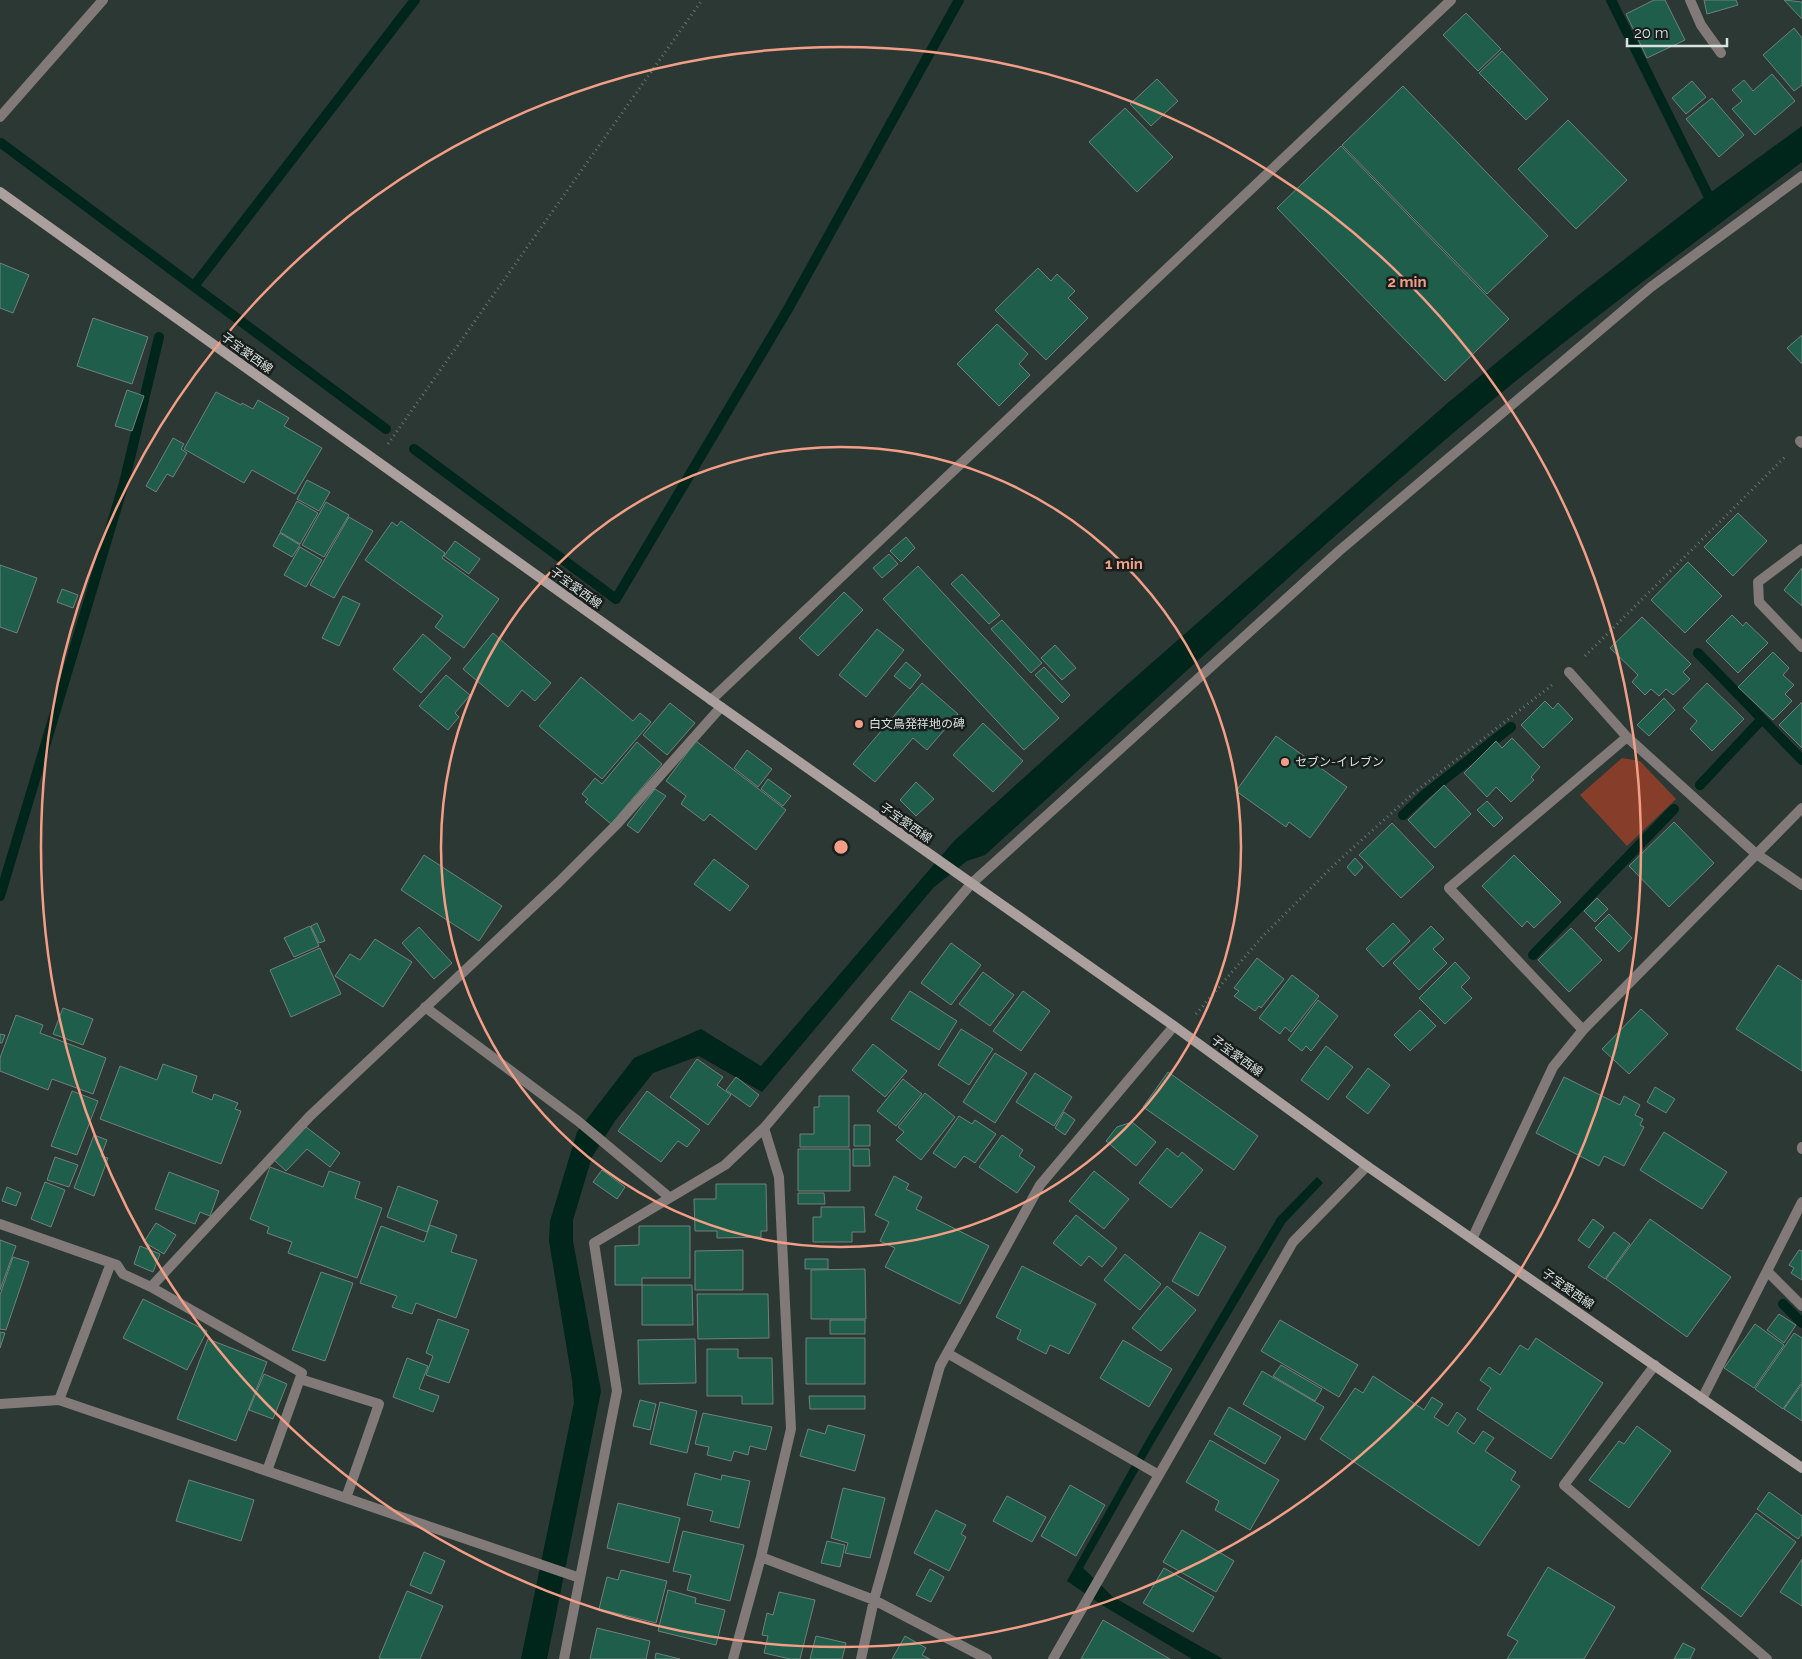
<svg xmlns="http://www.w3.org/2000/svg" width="1802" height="1659" font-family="Raleway,'Noto Sans JP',sans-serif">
	<rect width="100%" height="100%" fill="#2b3833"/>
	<path fill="#863e2b" d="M1622 758 1640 761 1676 799 1627 846 1580 795Z"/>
	<path fill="#00251a" d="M1802 126V162C1692 244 1583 325 1478 412 1309 554 1149 707 985 855L967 861 934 887 762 1092 699 1056 653 1073 615 1121 592 1157 573 1220V1241L601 1391 547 1659H521L574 1403 572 1380 549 1241 550 1221 577 1132 634 1058 701 1029 761 1066 954 841 1113 697 1450 401 1576 297 1707 195Z
		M1317 1177 1323 1183 1285 1223 1152 1446 1083 1568 1113 1597 1223 1659H1192L1102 1605 1067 1581 1145 1442 1277 1218Z"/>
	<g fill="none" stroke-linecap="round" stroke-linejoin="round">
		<path stroke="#00251a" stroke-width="10" d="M1611 0 1714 207
			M1 143 386 429
			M194 286 415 0
			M414 449 616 599 788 309 959 0
			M1698 653 1802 760
			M1700 785 1762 719
			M1403 815 1423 796 1511 727
			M0 896 124 483 159 337
			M1533 955 1674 809
			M1783 1304 1802 1323"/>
	</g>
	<path fill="#1e5e4a" stroke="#71817b" d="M1654 0H1665L1685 40 1647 58 1626 14Z
		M1704 0H1736L1738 5 1707 14Z
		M1784 0 1802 2V19Z
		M1466 13 1501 49 1478 71 1443 35Z
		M1794 28 1802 38V85L1794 91 1763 55Z
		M1502 51 1548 99 1526 120 1479 73Z
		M1772 74 1795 101 1755 135 1732 109 1742 101 1732 90 1744 80 1753 91Z
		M1157 79 1178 101 1151 126 1130 104Z
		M1692 81 1706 97 1686 114 1672 98Z
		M1403 86 1548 236 1487 294 1342 145Z
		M1712 98 1744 135 1719 157 1686 119Z
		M1125 108 1173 157 1137 192 1089 142Z
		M1568 120 1627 180 1576 229 1518 169Z
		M1341 146 1509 319 1445 381 1277 208Z
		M0 263 29 275 13 313 0 308Z
		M1038 268 1051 281 1057 274 1075 291 1068 298 1088 318 1046 360 995 310Z
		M93 318 148 337 132 384 77 366Z
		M997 324 1028 354 1019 364 1030 375 999 406 957 364Z
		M1802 335V364L1787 348Z
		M127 390 144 396 132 431 115 426Z
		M216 392 241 405 242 403 253 409 258 400 289 418 284 426 322 448 295 494 252 470 244 483 184 449Z
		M173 438 184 444 181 449 187 453 173 477 167 474 156 492 146 486Z
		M307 480 330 492 319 511 297 499Z
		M297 501 318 513 300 544 280 532Z
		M326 502 349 515 324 557 302 545Z
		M1738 513 1767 541 1733 576 1704 547Z
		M349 517 373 531 334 598 310 585Z
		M401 521 445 553 442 558 499 599 464 648 435 627 443 616 365 560 392 522 397 526Z
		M280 533 300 545 292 557 273 546Z
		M906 537 915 548 901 562 890 551Z
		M455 541 480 559 469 574 444 556Z
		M300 547 322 560 306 587 284 575Z
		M889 554 898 564 882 578 873 568Z
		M1688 562 1722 596 1685 633 1651 600Z
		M0 565 37 578 17 633 0 627Z
		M918 566 1059 718 1024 750 883 599Z
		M1802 568V606L1784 590Z
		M962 574 1000 615 989 624 951 584Z
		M62 589 78 595 73 608 57 602Z
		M844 592 863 610 818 656 799 638Z
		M343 596 360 604 339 646 322 638Z
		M1732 615 1743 626 1746 622 1768 643 1738 673 1706 641Z
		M1642 617 1691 664 1683 672 1690 679 1673 695 1666 689 1659 696 1651 689 1645 695 1632 682 1638 675 1610 648Z
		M1002 620 1042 663 1031 673 991 629Z
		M877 629 904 650 866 697 839 675Z
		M493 633 551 683 535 701 522 690 508 707 463 669Z
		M423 634 451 658 421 693 393 669Z
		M1055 645 1076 668 1062 680 1041 658Z
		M1773 652 1789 668 1783 675 1794 685 1785 694 1792 701 1773 720 1738 687Z
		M906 662 921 675 910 689 894 676Z
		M1044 667 1070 695 1062 703 1035 675Z
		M446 675 470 695 455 713 459 717 448 730 419 706Z
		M581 677 633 721 640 713 651 722 602 779 539 726Z
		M922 683 958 714 927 750 913 738 875 782 853 764Z
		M1707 683 1744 719 1712 751 1690 729 1697 721 1683 708Z
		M1664 698 1675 710 1649 736 1637 725Z
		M1545 701 1553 709 1558 703 1573 719 1543 748 1521 725Z
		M1802 702V748L1779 725Z
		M670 703 695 723 667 755 643 735Z
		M983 723 1023 761 993 792 953 755Z
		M1276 736 1347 787 1310 838 1289 822 1286 827 1236 791Z
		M1512 738 1540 767 1531 777 1534 780 1511 802 1496 787 1487 797 1464 773 1496 741 1502 748Z
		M696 741 786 810 756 850 710 814 704 821 681 804 686 796 666 781Z
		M637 742 662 764 611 824 585 802 588 799 582 794 595 778 602 784Z
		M747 750 772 769 758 787 734 768Z
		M768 779 791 796 783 806 761 789Z
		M916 782 934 799 916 816 900 800Z
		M1444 785 1471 814 1435 848 1408 820Z
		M655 789 666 796 638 833 627 825Z
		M1487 801 1503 818 1494 827 1477 810Z
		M1674 822 1714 863 1669 907 1629 866Z
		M1392 823 1434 867 1401 898 1359 855Z
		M424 855 502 906 479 941 401 890Z
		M1514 855 1561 902 1534 928 1527 921 1522 927 1482 886Z
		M1355 858 1363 867 1355 876 1347 867Z
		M714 859 749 886 730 911 694 884Z
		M1597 898 1608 909 1595 922 1584 911Z
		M1609 914 1632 938 1619 952 1595 928Z
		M317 923 325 941 319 943 311 926Z
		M1393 923 1410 941 1383 967 1366 949Z
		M310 926 319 946 294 957 284 938Z
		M1431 926 1444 939 1433 949 1447 963 1419 990 1393 963Z
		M419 927 452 963 434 979 402 943Z
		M1571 928 1602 960 1569 992 1538 960Z
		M375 939 412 962 383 1007 335 976 350 954 360 960Z
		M951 943 981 965 951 1005 921 983Z
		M320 948 341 994 291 1017 270 970Z
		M1257 958 1284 979 1261 1008 1259 1006 1255 1011 1234 996 1239 991 1234 988Z
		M1455 962 1470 978 1461 987 1472 998 1445 1024 1419 998Z
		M1778 965 1802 981V1071L1736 1029Z
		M983 972 1014 995 990 1026 959 1004Z
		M1292 975 1319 996 1291 1032 1285 1027 1280 1034 1259 1018Z
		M910 991 957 1021 939 1050 891 1019Z
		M1023 991 1050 1011 1021 1051 993 1031Z
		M1318 1000 1338 1016 1311 1051 1306 1046 1302 1051 1288 1040Z
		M63 1008 93 1019 83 1045 53 1034Z
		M1641 1009 1668 1034 1629 1074 1602 1049Z
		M1420 1010 1436 1026 1410 1051 1394 1035Z
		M16 1015 43 1025 40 1033 106 1058 93 1094 52 1079 48 1090 0 1071V1058Z
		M961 1029 993 1049 969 1085 938 1065Z
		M0 1034 5 1035 2 1043H0Z
		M873 1044 907 1071 885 1097 852 1070Z
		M1326 1046 1353 1067 1328 1100 1301 1080Z
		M995 1053 1027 1073 995 1123 963 1102Z
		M697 1059 723 1077 717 1085 731 1095 708 1125 670 1097Z
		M163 1064 197 1076 192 1092 212 1100 214 1094 238 1103 235 1109 241 1111 221 1164 100 1119 120 1066 157 1080Z
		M1368 1068 1390 1085 1368 1114 1346 1097Z
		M1168 1072 1258 1136 1234 1170 1143 1107Z
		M1035 1073 1072 1097 1054 1126 1016 1102Z
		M736 1077 759 1095 750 1107 726 1090Z
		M1564 1077 1620 1105 1624 1096 1640 1105 1635 1115 1643 1119 1640 1125 1644 1127 1624 1166 1604 1156 1599 1166 1536 1133Z
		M903 1079 922 1094 896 1126 877 1111Z
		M1655 1087 1675 1099 1666 1113 1647 1102Z
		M72 1091 98 1101 77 1155 51 1146Z
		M647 1091 700 1130 687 1147 678 1141 661 1162 618 1131Z
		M925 1093 955 1117 921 1160 896 1140 904 1132 898 1127Z
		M819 1096H849V1147H800V1134H814V1107H819Z
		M1064 1112 1075 1120 1065 1135 1055 1128Z
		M959 1116 972 1124 975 1120 996 1134 975 1163 964 1156 955 1168 933 1153Z
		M1132 1122 1156 1142 1136 1166 1106 1141 1117 1127Z
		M854 1125H870V1146H854Z
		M306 1127 340 1153 330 1167 307 1149 286 1171 274 1160Z
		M1664 1132 1727 1172 1702 1209 1640 1170Z
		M94 1135 107 1140 101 1156 108 1158 94 1196 74 1188Z
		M1002 1135 1023 1150 1019 1156 1035 1167 1017 1193 979 1167Z
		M1167 1148 1178 1157 1182 1152 1203 1170 1171 1208 1139 1183Z
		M798 1149H850V1191H798Z
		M853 1149H869L870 1166H853Z
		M55 1157 78 1165 69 1187 47 1180Z
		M270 1167 323 1187 329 1171 360 1182 355 1198 382 1208 357 1278 288 1253 292 1242 267 1233 269 1227 250 1219Z
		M602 1170 625 1187 617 1199 593 1182Z
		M1094 1171 1129 1199 1104 1229 1069 1201Z
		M169 1172 219 1191 210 1216 200 1212 195 1224 155 1209Z
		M894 1176 909 1184 906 1189 922 1197 916 1209 989 1246 960 1304 885 1267 895 1248 880 1241 889 1222 875 1215Z
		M45 1182 65 1190 51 1227 31 1219Z
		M716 1184H766L767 1231H761V1237L717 1238V1231H695L694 1199H716Z
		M398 1186 438 1201 427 1232 387 1217Z
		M7 1187 21 1193 16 1206 2 1201Z
		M798 1193H824L825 1204H798Z
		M821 1207H864L865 1232H852V1242H813V1217H821Z
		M1076 1215 1117 1248 1102 1267 1089 1256 1081 1266 1053 1243Z
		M1593 1219 1604 1227 1589 1248 1578 1240Z
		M1650 1219 1731 1277 1687 1337 1606 1279Z
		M156 1223 176 1235 164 1254 144 1242Z
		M430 1225 457 1235 451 1252 477 1260 456 1318 416 1303 412 1314 392 1307 397 1296 360 1283 381 1226 424 1242Z
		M639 1226H690V1278H642V1285H615V1246L639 1245Z
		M1200 1232 1226 1247 1198 1296 1172 1281Z
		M1614 1232 1630 1244 1605 1279 1588 1267Z
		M0 1240 16 1246 0 1290Z
		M140 1246 160 1254 153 1272 134 1264Z
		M743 1250V1290H695V1251Z
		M1799 1250 1802 1251V1280L1791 1273 1794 1268 1789 1265Z
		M1125 1254 1161 1284 1140 1310 1104 1280Z
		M13 1257 29 1262 6 1330 0 1329V1295Z
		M805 1259H828V1269H805Z
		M1022 1266 1096 1304 1069 1354 1050 1345 1046 1354 1017 1339 1021 1330 996 1317Z
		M865 1269 866 1319H811V1270Z
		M321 1272 353 1283 325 1361 292 1350Z
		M642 1285H692L693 1325H642Z
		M1167 1286 1196 1310 1161 1351 1132 1328Z
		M697 1294H768L769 1338 698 1339Z
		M143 1299 207 1331 187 1370 123 1338Z
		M1779 1314 1796 1325 1784 1343 1767 1330Z
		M438 1319 469 1330 449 1383 426 1375 433 1356 426 1353Z
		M830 1320H865V1334H830Z
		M1280 1320 1358 1365 1339 1397 1261 1351Z
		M1755 1324 1784 1345 1754 1388 1724 1368Z
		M0 1332 5 1333 0 1348Z
		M1794 1333 1802 1338V1382L1783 1409 1755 1389Z
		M806 1338H865V1384H806Z
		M1536 1338 1603 1383 1551 1459 1477 1409 1491 1388 1480 1380 1489 1367 1500 1375 1520 1345 1528 1350Z
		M208 1339 267 1362 236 1441 177 1419Z
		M695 1339 696 1383 639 1384 638 1340Z
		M1123 1340 1172 1369 1149 1407 1100 1378Z
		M707 1349H738V1358H772L773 1404H742V1396H707Z
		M407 1358 428 1366 419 1389 439 1396 433 1412 393 1397Z
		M1281 1365 1322 1389 1315 1401 1273 1376Z
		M1262 1371 1324 1407 1305 1440 1243 1404Z
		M264 1374 287 1384 273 1419 249 1410Z
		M1373 1376 1424 1410 1432 1397 1443 1404 1434 1417 1448 1426 1457 1412 1466 1419 1457 1432 1474 1444 1483 1431 1494 1438 1485 1451 1516 1472 1511 1480 1520 1486 1479 1546 1320 1439 1355 1388 1363 1393Z
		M1802 1384V1421L1784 1409Z
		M809 1396H865V1409H810Z
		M640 1400 656 1404 650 1430 633 1426Z
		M660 1402 697 1411 687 1453 650 1444Z
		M1229 1407 1281 1437 1265 1464 1214 1434Z
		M703 1413 772 1427 766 1450 750 1446 748 1455 734 1451 731 1461 707 1455 709 1447 695 1444Z
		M828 1425 865 1435 855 1471 800 1456 808 1429 825 1434Z
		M1637 1426 1671 1451 1629 1508 1589 1480 1619 1441 1624 1444Z
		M1210 1440 1279 1480 1250 1530 1215 1510 1219 1501 1186 1482Z
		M695 1473 721 1480 722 1475 750 1481 739 1528 710 1521 713 1511 687 1505Z
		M189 1480 254 1500 241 1541 176 1521Z
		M1070 1485 1105 1505 1076 1556 1041 1536Z
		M843 1488 885 1498 870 1558 845 1553 848 1543 831 1538Z
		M1769 1492 1802 1516V1534L1798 1539 1757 1509Z
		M1007 1496 1046 1517 1032 1542 993 1521Z
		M618 1503 680 1518 669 1563 607 1548Z
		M936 1510 966 1525 961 1534 966 1537 949 1571 914 1553Z
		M1756 1513 1796 1542 1741 1617 1701 1588Z
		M1182 1530 1234 1561 1216 1592 1163 1562Z
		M683 1531 744 1545 730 1601 687 1590 691 1575 673 1571Z
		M827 1541 845 1545 840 1567 821 1563Z
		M424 1552 445 1561 431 1594 410 1585Z
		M1802 1559V1606L1780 1592Z
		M1548 1567 1615 1607 1584 1659H1507L1518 1641 1507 1635Z
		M1164 1568 1214 1597 1193 1632 1143 1603Z
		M930 1569 944 1577 931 1602 916 1595Z
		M621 1570 667 1581 656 1623 599 1609 607 1577 618 1580Z
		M668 1590 696 1598 695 1603 725 1610 716 1645 658 1631Z
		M407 1591 443 1606 420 1659H382L379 1658Z
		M779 1592 815 1600 800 1659H790L764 1653 768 1636 762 1635 767 1613 773 1615Z
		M1103 1620 1170 1659H1081Z
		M597 1628 650 1641 646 1659H590Z
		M816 1636 846 1643 842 1659H810Z
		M905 1636 926 1648 922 1655 930 1659H892Z
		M1683 1643 1695 1649 1690 1659H1674Z
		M656 1653 680 1659H655Z"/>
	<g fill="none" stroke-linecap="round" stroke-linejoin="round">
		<path stroke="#6a7570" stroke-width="3" stroke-dasharray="1 4" stroke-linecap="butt" d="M388 444 702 0
			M1585 656 1786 456
			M1196 1014 1262 937 1335 864 1415 792 1552 685"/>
		<path stroke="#817a78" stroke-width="10" d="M1690 0 1701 25 1721 53"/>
		<path stroke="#817a78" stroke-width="10" d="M0 117 103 0
			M1800 441 1802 443
			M1802 549 1758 582 1759 602 1802 647
			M1569 672 1627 737 1755 853 1802 885
			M711 700 1451 0
			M425 1007 578 1121 669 1197
			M1583 1030 1449 888 1627 737
			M1802 1147V1149
			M0 1224 117 1265 123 1274 151 1287 302 1373 267 1471
			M1473 1237 1553 1067 1583 1030 1802 808
			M1767 1271 1802 1306
			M151 1287 310 1116 559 882 618 823 721 707
			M947 1353 1159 1475
			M1655 1365 1564 1485 1767 1659
			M300 1379 379 1404 346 1498
			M1702 1399 1802 1202
			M59 1400 111 1263
			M0 1404 59 1400 580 1578
			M761 1557 874 1600 987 1659
			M564 1659 617 1391 594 1243 725 1165 764 1128 971 884 1339 551 1651 287 1802 176
			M733 1659 761 1557 791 1429 779 1177 764 1128
			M861 1659 874 1600 940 1366 1040 1185 1174 1026
			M1053 1659 1293 1242 1367 1166"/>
		<path stroke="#aba09d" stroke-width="10" d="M0 192 721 707 1174 1026 1367 1166 1802 1468"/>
	</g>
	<g fill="none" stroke="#f49e87" stroke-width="2.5">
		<circle cx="841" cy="847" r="400"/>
		<circle cx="841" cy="847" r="800"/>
	</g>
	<g fill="#f49e87" stroke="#181e1c" stroke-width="2">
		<circle cx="859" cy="724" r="5"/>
		<circle cx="1285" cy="762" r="5"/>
	</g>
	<g text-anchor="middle" stroke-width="5" stroke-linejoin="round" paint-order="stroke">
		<g font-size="12" fill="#dae2df" stroke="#181e1c">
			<text transform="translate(247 353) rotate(36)" y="4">子宝愛西線</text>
			<text transform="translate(576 588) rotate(36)" y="4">子宝愛西線</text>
			<text transform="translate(906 823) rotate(35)" y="4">子宝愛西線</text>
			<text transform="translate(1237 1056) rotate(36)" y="4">子宝愛西線</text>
			<text transform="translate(1568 1289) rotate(35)" y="4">子宝愛西線</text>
		</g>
		<g font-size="12" fill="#dae2df" stroke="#181e1c" text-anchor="start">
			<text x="869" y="728">白文鳥発祥地の碑</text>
			<text x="1295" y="766">セブン-イレブン</text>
		</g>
	</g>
	<circle cx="841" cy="847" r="8" fill="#f49e87" stroke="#181e1c" stroke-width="2.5"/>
	<g font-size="15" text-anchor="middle" font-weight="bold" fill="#f49e87" stroke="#181e1c" stroke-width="5" stroke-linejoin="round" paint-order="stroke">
		<text x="1407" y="287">2 min</text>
		<text x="1124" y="569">1 min</text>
	</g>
	<path d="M1627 38v8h100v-8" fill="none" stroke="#dae2df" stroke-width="2.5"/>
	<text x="1634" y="38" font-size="15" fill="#dae2df" stroke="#181e1c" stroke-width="4" paint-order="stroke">20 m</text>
</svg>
